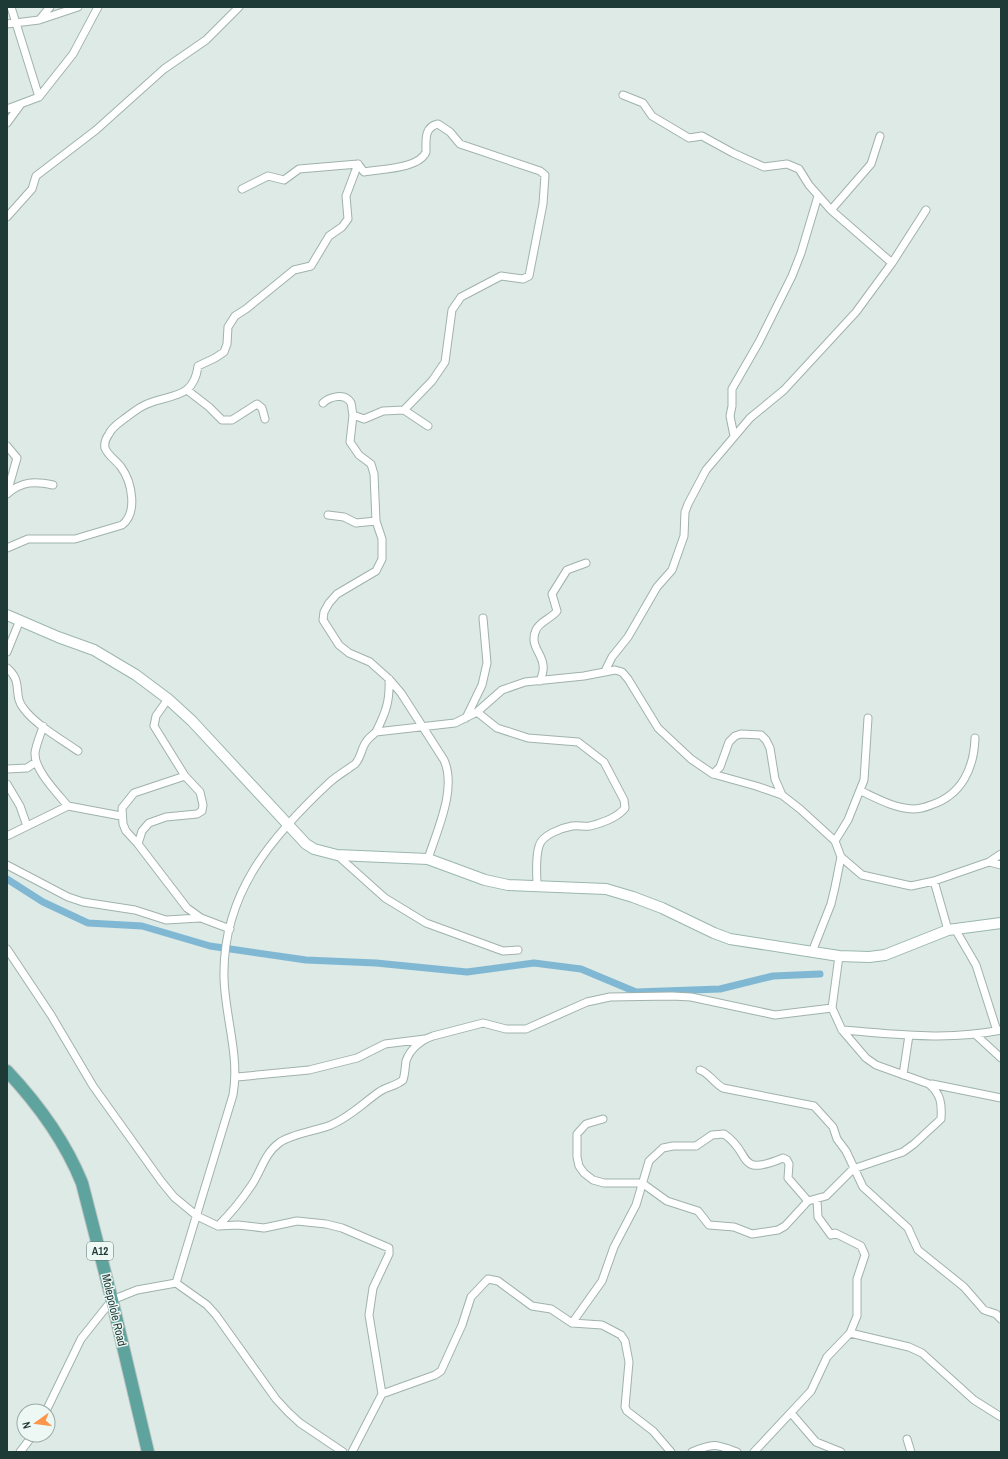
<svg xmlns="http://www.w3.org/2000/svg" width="1008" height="1459" font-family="'Archivo Narrow',sans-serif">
	<rect width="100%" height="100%" fill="#ddeae6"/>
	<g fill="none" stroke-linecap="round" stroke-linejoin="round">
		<path stroke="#80b8d4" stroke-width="7" d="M7 879 43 902 88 923 142 926 210 946 306 960 376 963 467 972 534 963 581 969 636 992 720 989 773 976 820 974"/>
		<g stroke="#a0b2ae" stroke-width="9">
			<path id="street" d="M11 7 39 97
				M40 19 50 7
				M7 24 39 20 78 7
				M623 95 643 103 652 116 689 138 702 136 733 153 764 167 787 164 799 169 809 185 831 210 892 263
				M7 109 39 97 73 54 98 7
				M7 123 21 104
				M358 164 364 172C380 169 419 169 426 152 426 140 424 127 438 124L450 132 460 144 540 171 545 175 543 204 529 276 523 279 501 276 461 297 452 310 445 362 432 381 404 410
				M242 189 268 176 284 180 299 169 358 164
				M831 210 871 164 880 136
				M7 217 32 189 36 176 96 130 164 69 206 40 239 7
				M187 390 209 407 222 420H232L257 404 262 408 265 419
				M323 403C329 397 345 392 351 403 352 406 352 412 353 415
				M734 436 730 416 732 406V389L759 342 792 276 801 253 818 196
				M7 446 17 458 7 493
				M7 494C22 481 35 481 53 485
				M328 515 344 517 356 523 376 521
				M7 548 28 539H75L122 525C138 513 132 482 121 467 116 460 108 456 105 448 104 443 106 438 109 434 112 427 119 423 124 419 131 414 139 407 147 404 171 394 194 399 198 366L215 358 224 352 227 344 228 327 235 316 246 309 294 270 311 266 329 236 342 227 348 219 346 196 358 164
				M7 652 20 620
				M7 668C24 682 12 695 24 709 36 725 61 739 78 751
				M605 671 612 657 628 637 657 587 672 570 684 536 685 512 688 504 706 470 750 418 784 390 856 312 892 263 926 210
				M540 681C542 676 544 670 543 665 542 653 529 645 536 630 539 622 552 618 557 611L552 594 567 570 586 563
				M477 712 497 728 528 738 578 742 604 762 624 800 625 808C618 817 602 823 590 826 584 827 578 825 572 826 561 828 542 835 539 846 535 859 537 874 537 886
				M466 718 482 685 487 663 483 618
				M43 726C41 734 36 744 35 753 34 770 58 794 68 806
				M376 732C386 712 390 701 389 679
				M7 769 27 768 36 762
				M713 774 720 767 729 742 735 736 741 734 761 735 766 740 770 748 775 779 782 795
				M185 776 134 793 122 808 123 824 126 831 138 844 187 908 201 918 230 929
				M7 784 20 806 27 826
				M861 791C878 799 894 808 913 809 919 809 926 807 931 805 962 795 974 768 975 738
				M7 836 68 806 121 816
				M835 841 848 820 864 780 868 718
				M138 844 142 831 149 823 166 817 197 814 202 811 203 805 200 792 185 776 154 726 156 716 168 699
				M337 855 385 898 426 923 503 951 518 950
				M841 857 862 875 911 886 934 881 989 862 1001 854
				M428 859C437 830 457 789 444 760L401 693 389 679 370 662 349 653 339 645 323 620 324 612 329 603 337 594 376 571 382 559V539L376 521 374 474 371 464 359 455 350 442 353 415 364 419 383 411 404 410 428 426
				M989 862 1001 865
				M7 865 68 897 83 902 135 910 166 920 200 918
				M934 881 948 930
				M955 929 976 965 997 1031
				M7 949 51 1015 93 1086 161 1181 174 1197 197 1216 218 1226 238 1225 264 1228 297 1221 326 1224 342 1228 389 1248V1254L373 1288 369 1315 382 1394 352 1452
				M842 1030C896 1034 947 1041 1001 1030
				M976 1035 1001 1058
				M700 1070C709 1073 714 1083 723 1088L814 1106 833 1127 837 1139 846 1151 863 1187 908 1228 918 1250 964 1287 984 1310 996 1314 1001 1319
				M903 1075 909 1035
				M237 1077 309 1070 357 1058 385 1044 425 1039
				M932 1084 1001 1098
				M603 1119 586 1124 577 1134V1157L579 1166 584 1173 593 1180 604 1183H642L667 1201 698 1211 709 1225 734 1227 752 1234 778 1230 785 1226 808 1201 826 1196 853 1169 903 1152 914 1144 941 1119C942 1104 941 1094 929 1084L876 1065 866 1058 842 1030 832 1008 839 956
				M218 1226C230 1214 241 1201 251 1186 261 1172 264 1154 279 1143 291 1134 316 1131 331 1125 351 1116 362 1104 379 1092 386 1087 396 1086 403 1080 405 1074 405 1068 406 1061 410 1049 421 1040 433 1036L483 1023 506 1029H526L587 1002 610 997 672 996 691 997 775 1015 832 1008
				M572 1323 602 1281 614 1247 636 1205 649 1161 663 1148 673 1146H696L712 1135 724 1134C753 1153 735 1178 783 1158L787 1160 789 1164 788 1178 808 1201
				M850 1333 909 1347 922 1353 974 1400 1001 1417
				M382 1394 435 1375 441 1371 462 1325 471 1297 488 1279 498 1281 532 1306 551 1309 572 1323 602 1325 621 1335 625 1341 629 1362 625 1407 627 1411 653 1431 671 1452
				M46 1411 81 1339 112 1300 137 1290 176 1283
				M791 1413 816 1442 841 1452
				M907 1439 911 1452
				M20 1452 33 1435
				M343 1452 300 1423 288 1412 276 1399 216 1315 207 1305 176 1283 233 1095C240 1056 225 1017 224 978 222 893 272 836 330 782 338 775 347 770 355 764 361 758 361 749 366 742 368 738 373 735 376 732L455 723 477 712 502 690 525 682 584 676 615 670 622 672 628 679 658 728 691 759 713 774 756 786 782 795 800 809 835 841 841 857 835 887 831 904 812 952
				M692 1452C714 1443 715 1444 737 1452
				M754 1452 811 1391 827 1357 850 1333 857 1316V1279L865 1255 861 1246 835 1233 831 1235 818 1217 817 1200"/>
		</g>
		<g stroke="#9bb6b1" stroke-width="12">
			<path id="secondary" d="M7 615 58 637 94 650 136 675 168 699 192 721 306 844 314 849 337 855 428 859 485 880 508 885 606 889 633 897 662 908 714 933 730 939 839 956 869 957 885 955 948 930 1001 923"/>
		</g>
		<g stroke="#bcc4c3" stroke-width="14">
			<path id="primary" d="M7 1071C38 1104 65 1141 82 1183L112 1300 148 1452"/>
		</g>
		<use href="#street" stroke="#fff" stroke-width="7"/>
		<use href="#secondary" stroke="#fff" stroke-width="10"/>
		<use href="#primary" stroke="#5ea39d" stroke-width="12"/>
	</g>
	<g text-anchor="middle" stroke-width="3" stroke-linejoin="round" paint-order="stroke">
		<rect fill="#edf7f3" stroke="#5c736f" stroke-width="1" x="87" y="1242" width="26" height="18" rx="3"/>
		<g font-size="11" font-weight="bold" fill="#1e3a37">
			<text x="100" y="1255">A12</text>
		</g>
		<g font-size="12" fill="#1e3a37" stroke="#edf7f3">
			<text transform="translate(114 1310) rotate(77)" y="4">Molepolole Road</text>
		</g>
	</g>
	<rect width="1008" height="1459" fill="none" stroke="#1e3a37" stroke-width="16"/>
	<g transform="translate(36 1423) rotate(256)"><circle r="19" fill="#edf7f3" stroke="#9aaba8"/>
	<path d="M0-3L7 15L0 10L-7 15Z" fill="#fb954a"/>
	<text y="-6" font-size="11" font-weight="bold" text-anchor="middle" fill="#1e3a37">N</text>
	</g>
</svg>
